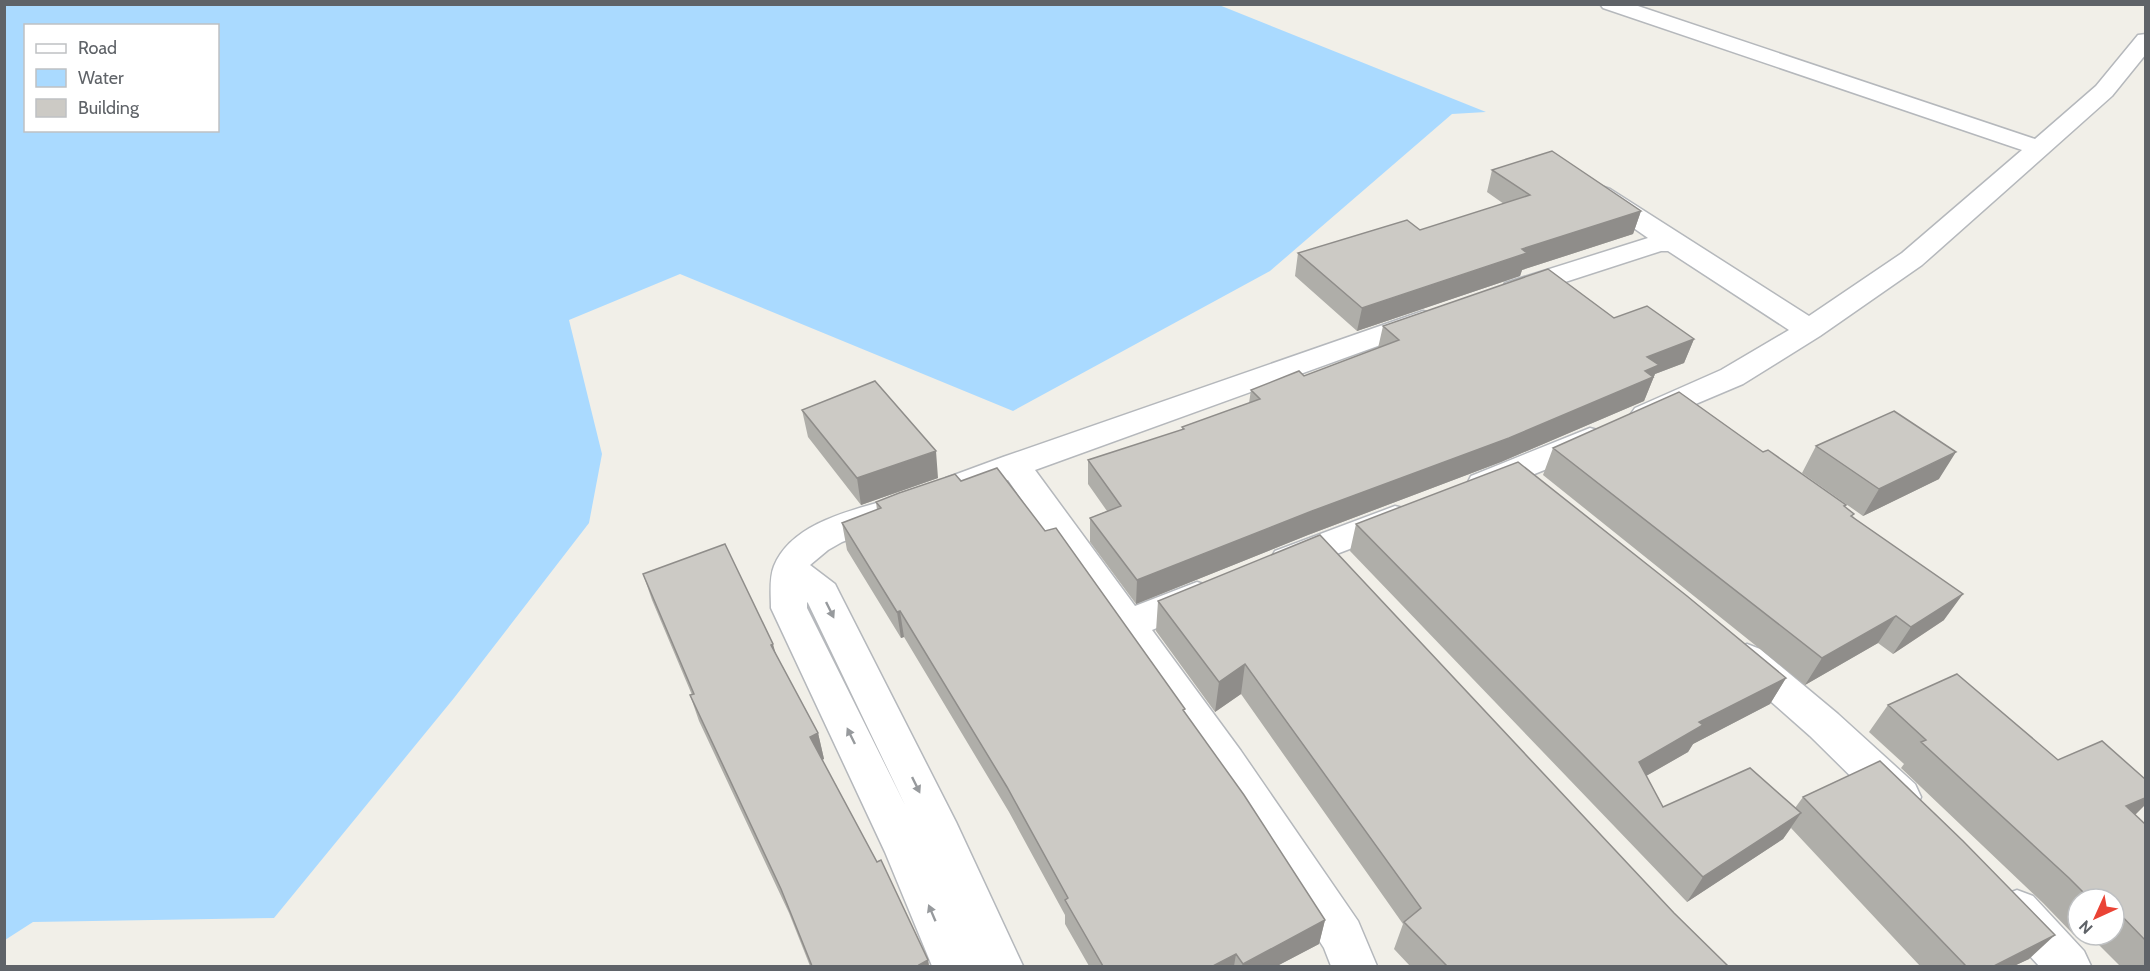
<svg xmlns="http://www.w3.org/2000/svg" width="2150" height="971" font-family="Cabin,sans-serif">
	<rect width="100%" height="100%" fill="#f1efe8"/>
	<path fill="#aadaff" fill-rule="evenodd" d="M5 4 1219 5 1486 112 1452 114 1270 271 1013 411 680 274 569 320 602 454 589 523 454 698 274 918 33 922 5 940ZM26 26H218V130H26Z"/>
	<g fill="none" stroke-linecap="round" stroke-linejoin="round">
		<g stroke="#b5b8bc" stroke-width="3">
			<path id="street" d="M1600 4H1632L2035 139 2096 86 2138 35 2146 34V54L2112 96 1922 265 1820 336 1743 384 1646 425 1635 422 1630 415 1635 408 1721 370 1789 330 1668 251H1661L1525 295 1515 297 1505 295 1501 289 1505 283 1648 238 1592 199 1588 194 1592 189 1601 186 1610 189 1809 316 1902 253 2022 150 1603 8Z
				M1423 311 1433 314 1437 320 1433 326 1035 470 1135 606 1197 582 1210 586 1215 596 1210 606 1152 630 1241 751 1358 921 1377 966H1331L1324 948 1213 775 1008 480 958 497 946 494 941 486 946 478 1003 457Z
				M1590 428 1601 431 1606 439 1601 447 1483 495 1471 492 1467 484 1471 476Z
				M884 501 896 505 901 513 896 521 842 542 828 550 810 565 835 584 840 594 956 822 1023 966H932L885 852 771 608C771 595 769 578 774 566 791 525 845 512 884 501ZM807 602 808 603 906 807 807 608Z
				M1395 506 1407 509 1412 518 1407 527 1287 573 1275 569 1270 560 1275 551Z
				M1747 644 1760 649 1838 714 1915 784 1921 797 1915 810 1900 815 1885 810 1810 736 1734 669 1728 659 1734 649Z
				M2017 890 2033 896 2084 951 2091 966H2039L2001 924 1995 910 2001 896Z"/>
		</g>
		<use href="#street" fill="#fff" fill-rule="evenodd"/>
	</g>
	<path fill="#afaea9" d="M1492 170 1641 211 1633 234 1522 270 1520 276 1357 331 1295 276 1298 253 1420 230 1504 204 1487 192Z
		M1614 318 1694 339 1684 363 1655 374 1644 401 1501 462 1308 535 1136 604 1090 542V518L1107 511 1088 484V460L1182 430V427L1249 403 1251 390 1304 376 1378 348 1383 326Z
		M802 410 938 478 861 505 808 437Z
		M1816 446 1939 479 1863 516 1802 473Z
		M1553 448 1763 452 1845 507 1944 620 1893 654 1878 643 1805 685 1543 475Z
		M961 481 1184 712 1325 920 1319 944 1277 966H1089L1065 924V915L1009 812 904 637 901 638 847 550 842 523 877 510 876 502Z
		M1356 524 1786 678 1770 704 1693 744 1688 752 1646 776 1663 807 1795 808 1803 797 2029 959 2014 966H1920L1791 828 1783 839 1687 902 1350 551Z
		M643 574 776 655 818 733 824 759 822 760 928 960 929 966H810L789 913 699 721 690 695H692L652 600Z
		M1158 601 1674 913 1728 966H1410L1394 949 1403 924 1241 694 1215 712 1156 631Z
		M1888 705 2058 760 2135 815 2145 824V966H2120L2089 935H2114V899H2078V933L2074 935 2043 903 1901 768 1904 764 1869 732Z"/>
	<path fill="#8f8d8a" d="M1641 211 1633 234 1522 270 1520 276 1357 331 1362 308 1522 249Z
		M1694 339 1684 363 1655 374 1644 401 1501 462 1308 535 1136 604 1137 580 1312 511 1647 357Z
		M936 451 938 478 861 505 857 478Z
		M1956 452 1939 479 1863 516 1879 489Z
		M1963 594 1944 620 1893 654 1911 627Z
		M900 611 904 637 901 638 897 612Z
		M1896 616 1878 643 1805 685 1822 658Z
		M773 644 780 669 771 645Z
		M1245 664 1241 694 1215 712 1219 682Z
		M1786 678 1770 704 1693 744 1688 752 1625 788 1639 762 1699 722Z
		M818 733 824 759 816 762 810 737Z
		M2145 798V805L2133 817 2126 806Z
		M1801 813 1783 839 1687 902 1703 877Z
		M1325 920 1319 944 1277 966H1242L1243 964Z
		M2055 935 2029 959 2014 966H1994Z
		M1236 954 1234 966H1213Z
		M928 960 929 966H919V965Z"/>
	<path fill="#cccac5" stroke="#8f8d8a" stroke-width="1.5" d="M1552 151 1641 211 1522 249 1527 253 1362 308 1298 253 1407 220 1420 230 1530 195 1492 170Z
		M1548 269 1614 318 1647 306 1694 339 1647 357 1659 365 1645 371 1653 377 1509 438 1312 511 1137 580 1090 518 1121 506 1088 460 1184 429 1182 427 1260 399 1251 390 1299 371 1304 376 1399 340 1383 326Z
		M875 381 936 451 857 478 802 410Z
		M1679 392 1763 452 1768 450 1846 505 1844 506 1854 514 1851 516 1963 594 1911 627 1896 616 1822 658 1553 448Z
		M1894 411 1956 452 1879 489 1816 446Z
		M1518 462 1687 596 1786 678 1699 722 1703 725 1639 762 1663 807 1750 768 1801 813 1703 877 1356 524Z
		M997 468 1045 531 1056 528 1185 709 1183 710 1244 795 1325 920 1243 964 1236 954 1213 966H1103L1065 900 1068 898 1007 787 900 611 897 612 842 523 881 508 876 502 899 493 955 474 961 481Z
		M1320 535 1674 913 1728 966H1447L1404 922 1421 908 1245 664 1219 682 1158 601Z
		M725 544 773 644 771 645 818 733 810 737 877 862 881 860 928 960 919 965 920 966H812L781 889 690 695 694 694 643 574Z
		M1957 674 2058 760 2102 741 2145 779V798L2126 806 2145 824V940L2114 908V899H2090L2069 878 1921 742 1926 740 1888 705Z
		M1880 761 1963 841 2055 935 1994 966H1966L1803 797Z"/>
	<defs><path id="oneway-solid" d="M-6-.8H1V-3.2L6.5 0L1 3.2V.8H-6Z" transform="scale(1.5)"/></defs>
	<g fill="#979a9d">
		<use href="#oneway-solid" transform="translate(830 610) rotate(64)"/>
		<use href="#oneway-solid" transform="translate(851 736) rotate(-116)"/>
		<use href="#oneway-solid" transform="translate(916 785) rotate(64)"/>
		<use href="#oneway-solid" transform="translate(932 913) rotate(-113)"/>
	</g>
	<rect width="2150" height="971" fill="none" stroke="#5f6368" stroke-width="12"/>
	<rect x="24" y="24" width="195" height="108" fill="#ffffff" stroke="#bfc1c3" stroke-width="1.5"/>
	<rect x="36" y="44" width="30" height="9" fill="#ffffff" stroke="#bfc1c3" stroke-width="1.5"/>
	<text x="78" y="54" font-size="18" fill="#5f6368">Road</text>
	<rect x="36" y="69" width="30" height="18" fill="#aadaff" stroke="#bfc1c3" stroke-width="1.5"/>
	<text x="78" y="84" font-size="18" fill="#5f6368">Water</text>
	<rect x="36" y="99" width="30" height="18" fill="#cccac5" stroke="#bfc1c3" stroke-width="1.5"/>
	<text x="78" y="114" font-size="18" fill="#5f6368">Building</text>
	<g transform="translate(2096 917) rotate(225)"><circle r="28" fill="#ffffff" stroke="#bfc1c3" stroke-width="1.5"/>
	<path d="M0-4.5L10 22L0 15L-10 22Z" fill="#ea4335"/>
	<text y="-9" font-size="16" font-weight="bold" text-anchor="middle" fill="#5f6368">N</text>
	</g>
</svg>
